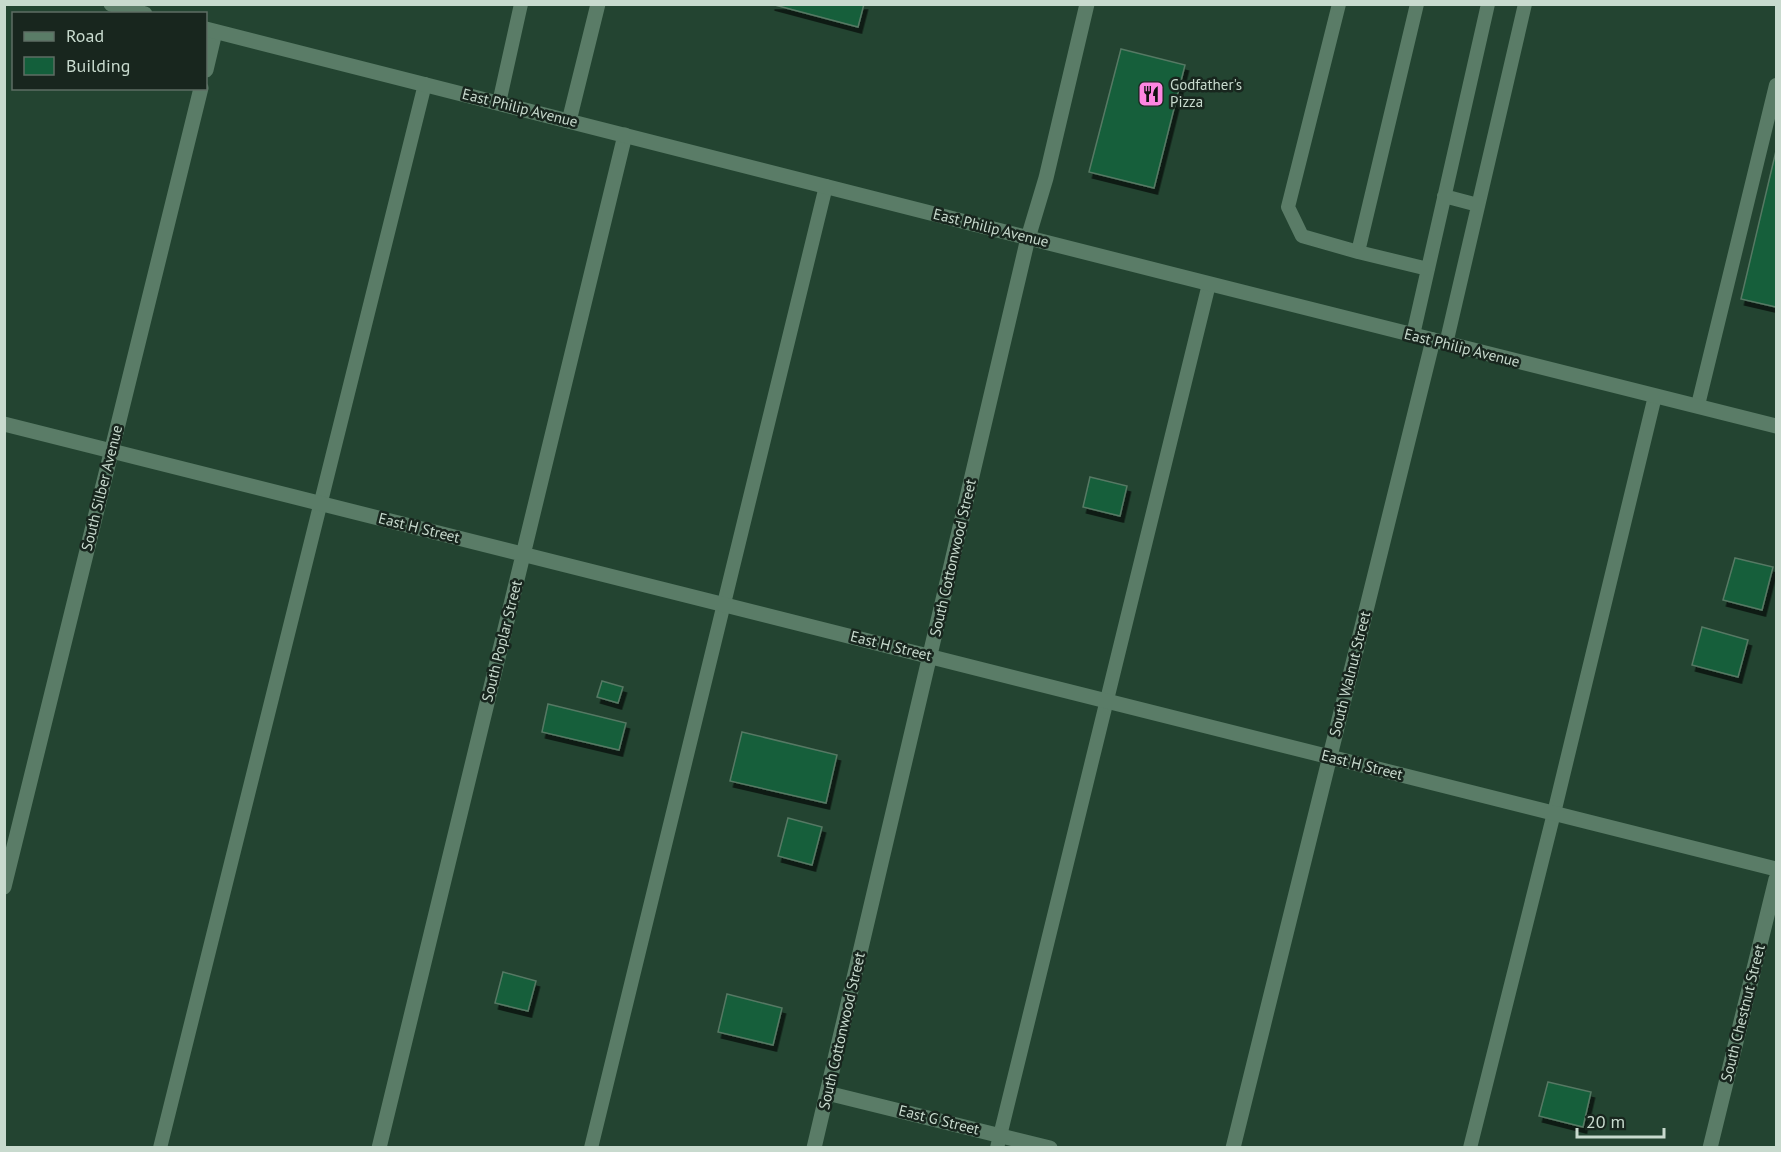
<svg xmlns="http://www.w3.org/2000/svg" width="1781" height="1152" font-family="'PT Sans',sans-serif">
	<defs>
		<filter id="shadow"><feDropShadow dx="3.5" dy="6" stdDeviation="0" flood-color="#0009"/></filter>
	</defs>
	<rect width="100%" height="100%" fill="#234431"/>
	<path fill="#135f3b" stroke="#567964" stroke-width="1.5" filter="url(#shadow)" d="M771 4H864L858 27Z
		M1121 49 1185 65 1154 188 1089 172Z
		M1776 151V307L1741 299Z
		M1090 477 1127 486 1120 516 1083 507Z
		M1735 558 1773 567 1762 610 1723 600Z
		M1702 627 1748 640 1738 677 1692 665Z
		M602 681 623 687 618 703 597 697Z
		M548 704 626 723 619 750 542 732Z
		M742 732 837 755 826 803 730 781Z
		M788 818 822 827 812 865 778 856Z
		M503 972 536 981 528 1011 495 1003Z
		M727 994 782 1008 773 1045 718 1032Z
		M1548 1082 1591 1092 1583 1127 1539 1116Z"/>
	<g fill="none" stroke-linecap="round" stroke-linejoin="round">
		<path stroke="#5a7c67" stroke-width="14" d="M1339 4 1288 207 1302 236 1358 252 1417 4
			M499 103 521 4
			M1444 196 1478 205
			M1358 252 1428 269
			M1413 335 1488 4
			M1446 344 1525 4
			M1698 405 1776 85
			M160 1148 425 84
			M591 1148 826 186
			M997 1148 1209 284
			M1470 1148 1554 813 1655 396"/>
		<path stroke="#5a7c67" stroke-width="15" d="M206 70 215 32
			M569 121 598 4
			M4 424 1776 869
			M4 887 201 88
			M827 1093 1050 1148
			M379 1148 625 135
			M814 1148 1028 238 1046 178 1087 4
			M1233 1148 1433 340
			M1710 1148 1776 879"/>
		<path stroke="#5a7c67" stroke-width="15" d="M111 4 145 14
			M206 29 1171 274 1776 426"/>
	</g>
	<defs>
		<g id="restaurant-square" transform="scale(1.35)"><rect x="-9" y="-9" width="18" height="18" rx="4" fill="#fe86e1" stroke="#18261e"/><path d="M-5-6h1v4h1v-4h1v4h1v-4h1v5L-1.5 .5V6h-2V.5L-5-1ZM5-6V6H3V1.5H1.5Q1.5-4 5-6Z" fill="#111"/></g>
	</defs>
	<g fill-rule="evenodd">
		<use href="#restaurant-square" x="1151" y="94"/>
	</g>
	<g text-anchor="middle" stroke-width="5" stroke-linejoin="round" paint-order="stroke">
		<g font-size="15" fill="#c8dace" stroke="#18261e" text-anchor="start">
			<text x="1170" y="90">Godfather's<tspan x="1170" dy="17">Pizza</tspan></text>
		</g>
		<g font-size="15" fill="#c8dace" stroke="#18261e">
			<text transform="translate(520 108) rotate(14)" y="5">East Philip Avenue</text>
			<text transform="translate(991 228) rotate(14)" y="5">East Philip Avenue</text>
			<text transform="translate(1462 348) rotate(14)" y="5">East Philip Avenue</text>
			<text transform="translate(102 488) rotate(-76)" y="5">South Silber Avenue</text>
			<text transform="translate(419 528) rotate(14)" y="5">East H Street</text>
			<text transform="translate(953 558) rotate(-77)" y="5">South Cottonwood Street</text>
			<text transform="translate(502 641) rotate(-76)" y="5">South Poplar Street</text>
			<text transform="translate(891 646) rotate(14)" y="5">East H Street</text>
			<text transform="translate(1350 674) rotate(-76)" y="5">South Walnut Street</text>
			<text transform="translate(1362 765) rotate(14)" y="5">East H Street</text>
			<text transform="translate(1743 1013) rotate(-76)" y="5">South Chestnut Street</text>
			<text transform="translate(842 1031) rotate(-77)" y="5">South Cottonwood Street</text>
			<text transform="translate(939 1120) rotate(14)" y="5">East G Street</text>
		</g>
	</g>
	<rect width="1781" height="1152" fill="none" stroke="#c8dace" stroke-width="12"/>
	<rect x="12" y="12" width="195" height="78" fill="#18261e" stroke="#5e6e64" stroke-width="1.5"/>
	<rect x="24" y="32" width="30" height="9" fill="#5a7c67" stroke="#5e6e64" stroke-width="1.5"/>
	<text x="66" y="42" font-size="18" fill="#c8dace">Road</text>
	<rect x="24" y="57" width="30" height="18" fill="#135f3b" stroke="#5e6e64" stroke-width="1.5"/>
	<text x="66" y="72" font-size="18" fill="#c8dace">Building</text>
	<path d="M1577 1128v9h87v-9" fill="none" stroke="#c8dace" stroke-width="3"/>
	<text x="1586" y="1128" font-size="18" fill="#c8dace" stroke="#18261e" stroke-width="4.5" paint-order="stroke">20 m</text>
</svg>
